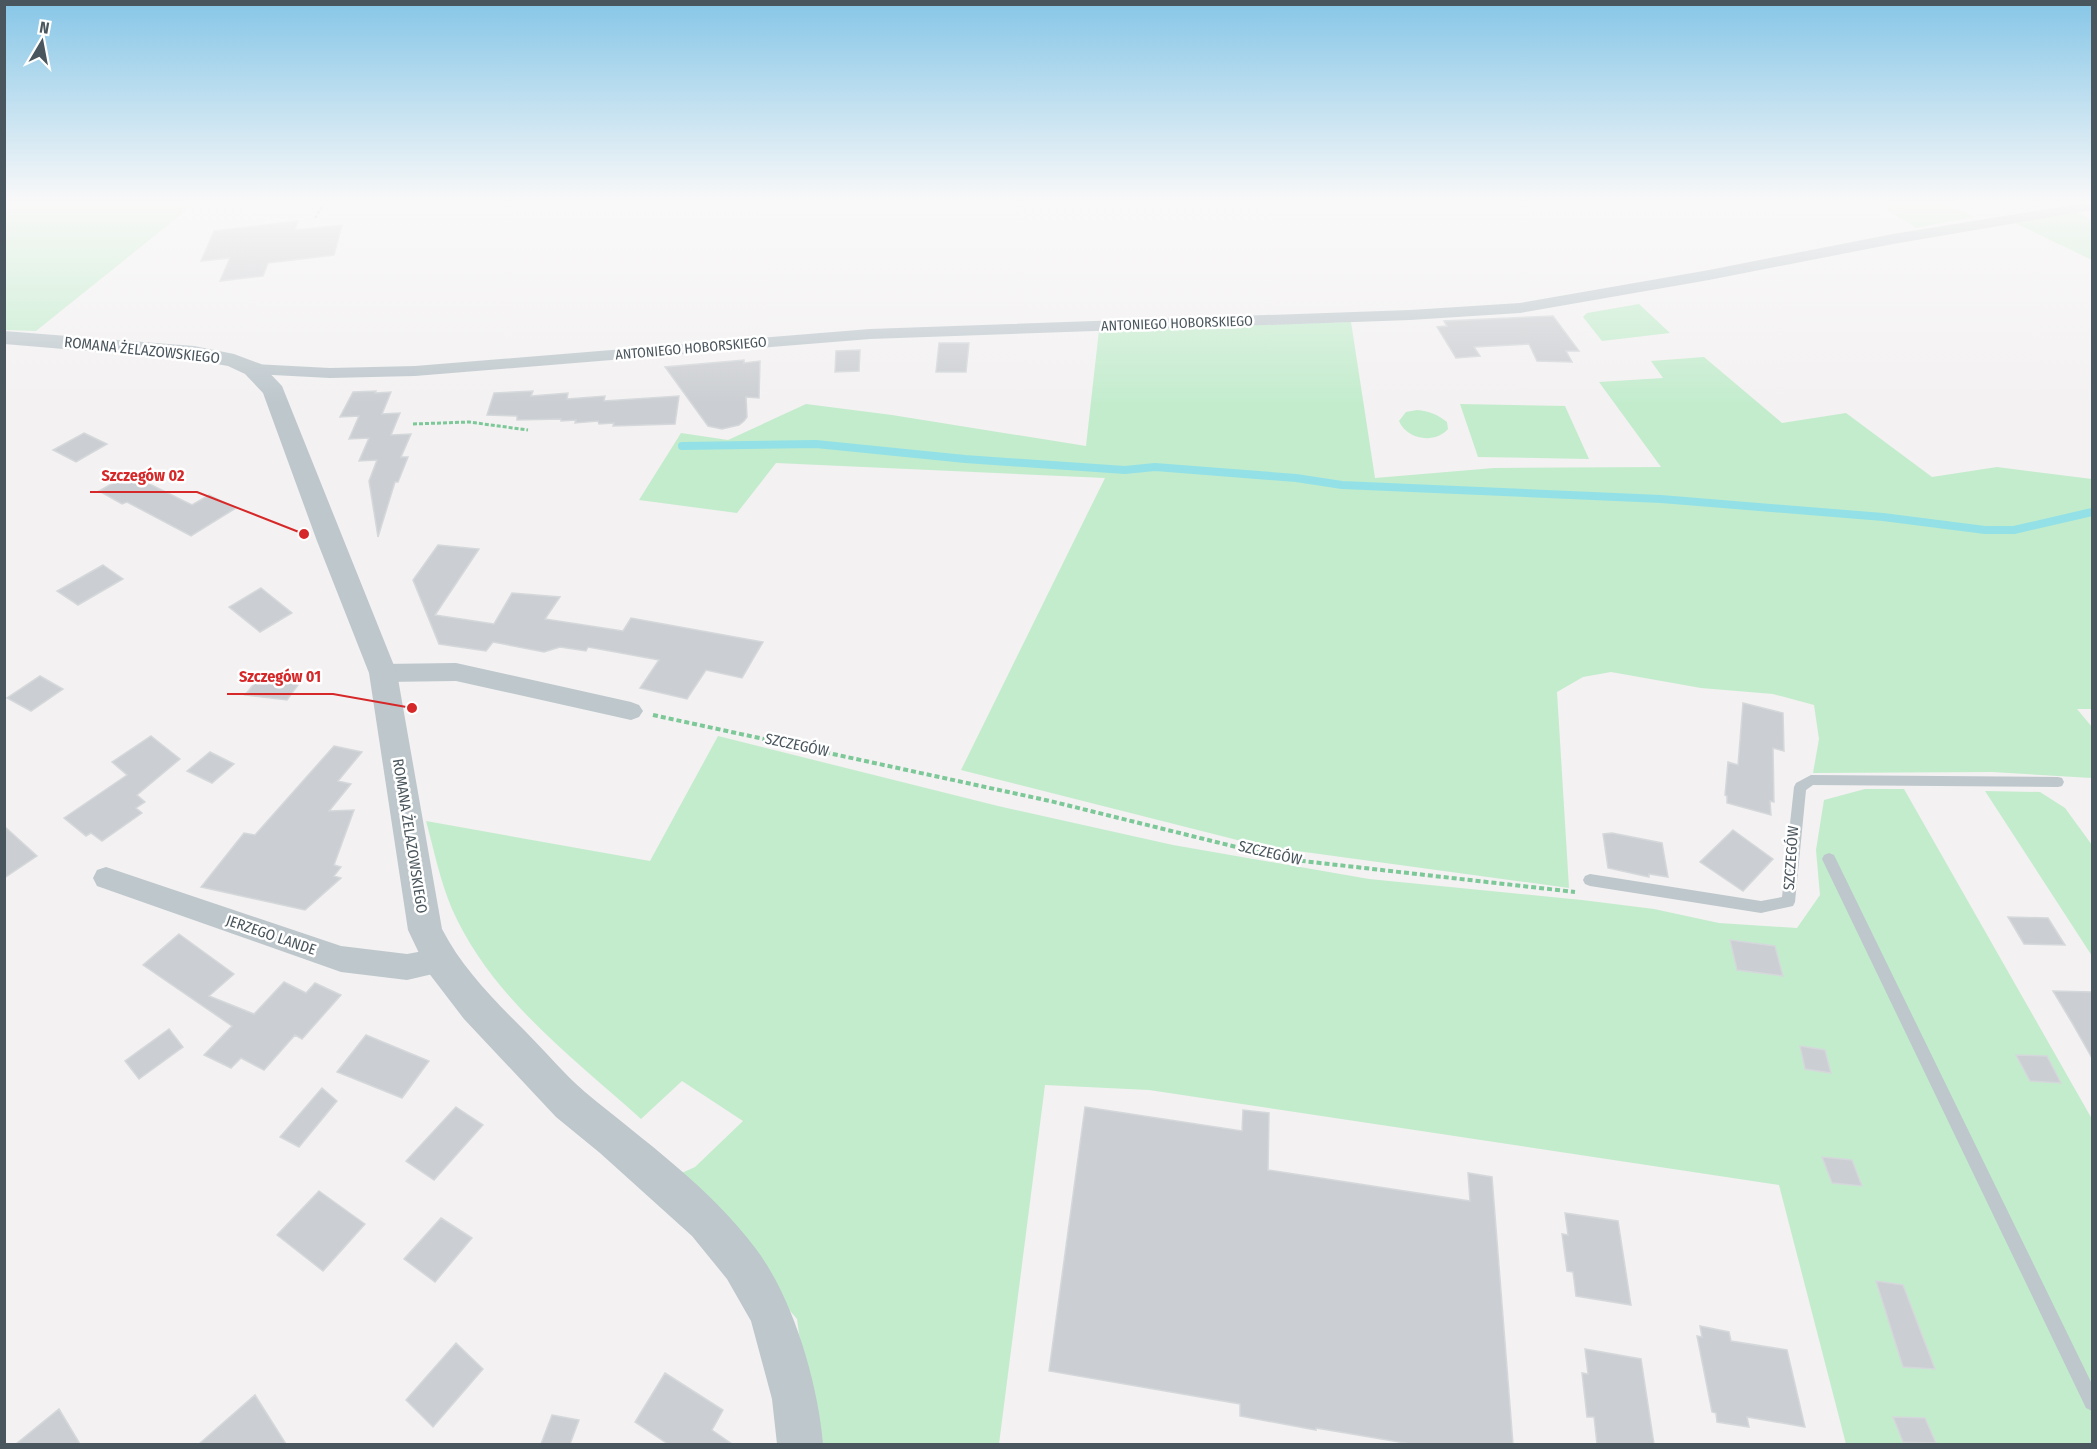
<svg xmlns="http://www.w3.org/2000/svg" width="2097" height="1449" font-family="'Fira Sans Condensed',sans-serif">
	<rect width="100%" height="100%" fill="#f3f1f1"/>
	<path fill="#c3eccd" d="M5 201H198L36 331 5 330Z
		M1873 201H1946L1973 217 1916 228Z
		M2076 211 2092 220V260L2013 222Z
		M1639 304 1670 333 1602 341 1583 317 1587 313Z
		M1351 322 1375 478 1494 468 1661 467 1599 382 1663 378 1651 361 1704 357 1782 423 1846 413 1932 477 1997 467 2092 479V709H2077L2092 727V778L1992 772 1813 773 1819 739 1814 705 1773 694 1701 688 1611 672 1583 677 1557 692 1569 888 1261 846 961 770 1105 478 776 463 737 513 639 500 681 433 728 440 806 404 892 415 1086 446 1099 330Z
		M1460 404 1565 406 1589 459 1478 457Z
		M1417 410C1429 411 1437 414 1447 422L1448 429C1435 444 1407 440 1399 421L1406 412Z
		M718 736 998 806 1173 845 1369 879 1582 900 1654 909 1719 923 1797 928 1820 895 1816 850 1824 800 1865 789H1904L2092 1119V1444H1846L1779 1185 1149 1090 1045 1085 999 1444H814L797 1319 675 1176 695 1167 743 1121 682 1081 641 1119C571 1056 491 997 452 909 440 881 434 850 426 821L650 861Z
		M1985 791 2040 792 2065 808 2092 845V956Z"/>
	<g fill="none" stroke-linecap="round" stroke-linejoin="round">
		<path stroke="#93e1e6" stroke-width="8" d="M682 446 816 444 965 459 1125 470 1155 467 1296 478 1342 485 1661 499 1883 517 1985 530H2014L2092 512"/>
	</g>
	<path fill="#cbced2" stroke="#d5d8db" stroke-width="1.5" d="M298 221 295 230 342 225 334 255 268 263 263 276 220 281 230 258 201 261 214 231Z
		M1553 316 1579 351H1566L1572 362 1537 361 1529 344 1474 347 1480 356 1456 358 1437 327 1447 326 1444 321Z
		M939 343H969L966 372H936Z
		M860 350 859 371 835 372 836 351Z
		M744 360V363L760 361 759 398 746 397 747 417 744 421 739 425 722 429 708 426 665 367Z
		M376 391 375 393 391 392 382 414 400 413 391 435 411 434 401 457H408L398 482H395L378 537 369 481 377 460 359 461 369 438 349 439 359 416 340 417 353 392Z
		M533 391 531 396 568 393 567 399 605 396 604 401 679 396 675 424 613 426 614 423 599 424 598 421 575 423 576 420 561 421V419L517 420V416L487 415 494 393Z
		M84 433 107 444 76 462 53 450Z
		M129 474 192 505 209 495 236 508 191 536 127 502 122 504 99 491Z
		M438 545 479 549 435 615 494 624 512 593 560 597 545 619 623 631 631 618 763 642 742 678 706 670 687 699 640 688 659 660 588 647 586 651 560 647 544 652 493 642 486 651 439 644 413 580Z
		M103 565 123 579 78 605 57 591Z
		M261 588 292 613 260 632 229 607Z
		M263 673 281 675 304 677 287 700 245 695Z
		M40 676 63 689 31 711 7 698Z
		M1743 703 1783 713 1784 751 1773 748 1774 802 1770 801 1771 815 1727 803V796L1725 795 1728 762 1738 765Z
		M151 736 180 759 137 795 145 802 136 808 142 813 102 841 91 833 86 836 64 818 127 775 112 762Z
		M334 746 362 752 338 781 351 784 329 811 354 810 334 865 341 867 334 876 341 878 305 910 201 887 244 833 255 835Z
		M210 752 234 764 212 783 187 771Z
		M4 826 37 856 4 878Z
		M1733 830 1773 859 1743 891 1700 862Z
		M1612 833 1662 843 1668 877 1649 874V877L1608 868 1603 834Z
		M2008 917 2048 918 2065 945 2024 944Z
		M179 934 234 974 209 996 254 1014 284 982 306 993 315 983 341 995 302 1039 295 1035 264 1070 241 1058 231 1068 204 1055 232 1026 143 965Z
		M1730 940 1775 946 1783 976 1737 970Z
		M2053 991 2092 992V1058L2071 1021Z
		M169 1029 183 1047 139 1079 125 1061Z
		M366 1035 429 1061 402 1098 337 1072Z
		M1800 1046 1825 1050 1831 1073 1805 1069Z
		M2016 1055 2047 1056 2061 1083 2030 1081Z
		M322 1088 337 1101 299 1147 280 1137Z
		M456 1107 483 1125 434 1180 406 1161Z
		M1085 1107 1242 1131 1243 1110 1269 1113 1268 1170 1470 1201 1468 1173 1492 1177 1513 1444H1411L1316 1428V1430L1240 1416V1404L1049 1371Z
		M1822 1157 1852 1160 1862 1186 1832 1183Z
		M319 1191 365 1224 323 1271 277 1235Z
		M1565 1213 1618 1221 1631 1305 1576 1296 1573 1272 1567 1271 1562 1234 1568 1235Z
		M441 1218 472 1238 435 1282 404 1259Z
		M1876 1281 1903 1285 1935 1369 1903 1367Z
		M1700 1326 1729 1332 1731 1341 1787 1350 1805 1427 1747 1417 1749 1427 1717 1422 1716 1413 1712 1412 1697 1336 1702 1337Z
		M456 1343 483 1369 433 1427 406 1400Z
		M1585 1349 1641 1359 1654 1444H1597L1594 1417H1587L1582 1373 1588 1374Z
		M665 1373 723 1410 712 1430 732 1444H668L635 1422Z
		M255 1395 286 1444H199Z
		M59 1409 80 1444H16Z
		M552 1415 579 1420 570 1444H541Z
		M1893 1417 1925 1418 1936 1443 1903 1442Z"/>
	<g fill="none" stroke-linecap="round" stroke-linejoin="round">
		<path stroke="#7dc898" stroke-width="2" stroke-dasharray="3 2" stroke-linecap="butt" d="M315 218 326 201"/>
		<path stroke="#7dc898" stroke-width="3" stroke-dasharray="4 2" stroke-linecap="butt" d="M413 424 469 422 528 430"/>
		<path stroke="#7dc898" stroke-width="4" stroke-dasharray="5 3" stroke-linecap="butt" d="M653 715 1050 801 1285 859 1575 892"/>
		<path fill="#bdc7cc" fill-rule="evenodd" d="M1811 775 2058 777 2062 778 2064 782 2062 786 2058 787 1813 785 1806 790 1795 902 1793 906 1761 913 1590 886 1585 884 1583 880 1585 876 1590 874 1761 901 1782 897 1794 787 1796 783Z
			M1829 853 1834 855 2092 1384V1411L2086 1408 1822 859 1824 855Z"/>
		<path fill="#bdc7cc" fill-rule="evenodd" d="M2092 202V210L1893 244 1709 280 1520 313 1410 320 870 339 415 376 330 378 253 374 247 373 244 369 247 365 253 364 330 368 415 366 870 329 1410 310 1520 303 1709 270 1893 234Z
			M456 663 631 702 639 705 643 711 639 717 631 720 456 681 383 682 375 679 371 673 375 667 383 664Z
			M106 867 341 946 407 954 440 948 450 952 454 961 450 970 407 980 341 972 97 886 93 878 97 870Z"/>
		<path fill="#bdc7cc" fill-rule="evenodd" d="M4 331 194 346 234 354 261 364 282 386 397 673 442 929C462 968 494 1000 525 1031 545 1051 564 1074 585 1092 644 1141 710 1187 756 1249 793 1298 818 1383 823 1444H777L772 1399 751 1321 727 1279 692 1236 600 1153 556 1117 464 1019 428 972 408 930 369 673 317 541 263 393 245 374 228 366 194 360 4 344Z"/>
	</g>
	<linearGradient id="sky" x2="0" y2="1"><stop stop-color="#86c6e7"/><stop offset="0.5" stop-color="#faf9f9"/><stop offset="1" stop-color="#faf9f9" stop-opacity="0"/></linearGradient>
	<rect width="2097" height="404" fill="url(#sky)"/>
	<g text-anchor="middle" stroke-width="5" stroke-linejoin="round" paint-order="stroke">
		<g font-size="14" fill="#4a565d" stroke="#fff">
			<text transform="translate(1177 323) rotate(-2)" y="5">ANTONIEGO HOBORSKIEGO</text>
			<text transform="translate(691 348) rotate(-5)" y="5">ANTONIEGO HOBORSKIEGO</text>
		</g>
		<g font-size="15" fill="#4a565d" stroke="#fff">
			<text transform="translate(142 350) rotate(6)" y="5">ROMANA ŻELAZOWSKIEGO</text>
			<text transform="translate(797 745) rotate(12)" y="5">SZCZEGÓW</text>
			<text transform="translate(410 836) rotate(81)" y="5">ROMANA ŻELAZOWSKIEGO</text>
			<text transform="translate(1270 853) rotate(13)" y="5">SZCZEGÓW</text>
			<text transform="translate(1791 858) rotate(-86)" y="5">SZCZEGÓW</text>
			<text transform="translate(271 935) rotate(19)" y="5">JERZEGO LANDE</text>
		</g>
	</g>
	<path fill="none" stroke="#d62828" stroke-width="2" d="M304 534L197 492H90M412 708L333 694H227"/>
	<g fill="#d62828" stroke="#fff" stroke-width="2">
		<circle cx="304" cy="534" r="6"/>
		<circle cx="412" cy="708" r="6"/>
	</g>
	<g font-size="16" text-anchor="middle" font-weight="bold" fill="#d62828" stroke="#fff" stroke-width="5" stroke-linejoin="round" paint-order="stroke">
		<text x="143" y="481">Szczegów 02</text>
		<text x="280" y="682">Szczegów 01</text>
	</g>
	<rect width="2097" height="1449" fill="none" stroke="#4a565d" stroke-width="12"/>
	<g transform="translate(42 42) rotate(10)" stroke="#ffffff" stroke-width="4.5" paint-order="stroke">
	<path d="M0-4.5L10 22L0 15L-10 22Z" fill="#4a565d"/>
	<text y="-9" font-size="16" font-weight="bold" text-anchor="middle" fill="#4a565d">N</text>
	</g>
</svg>
